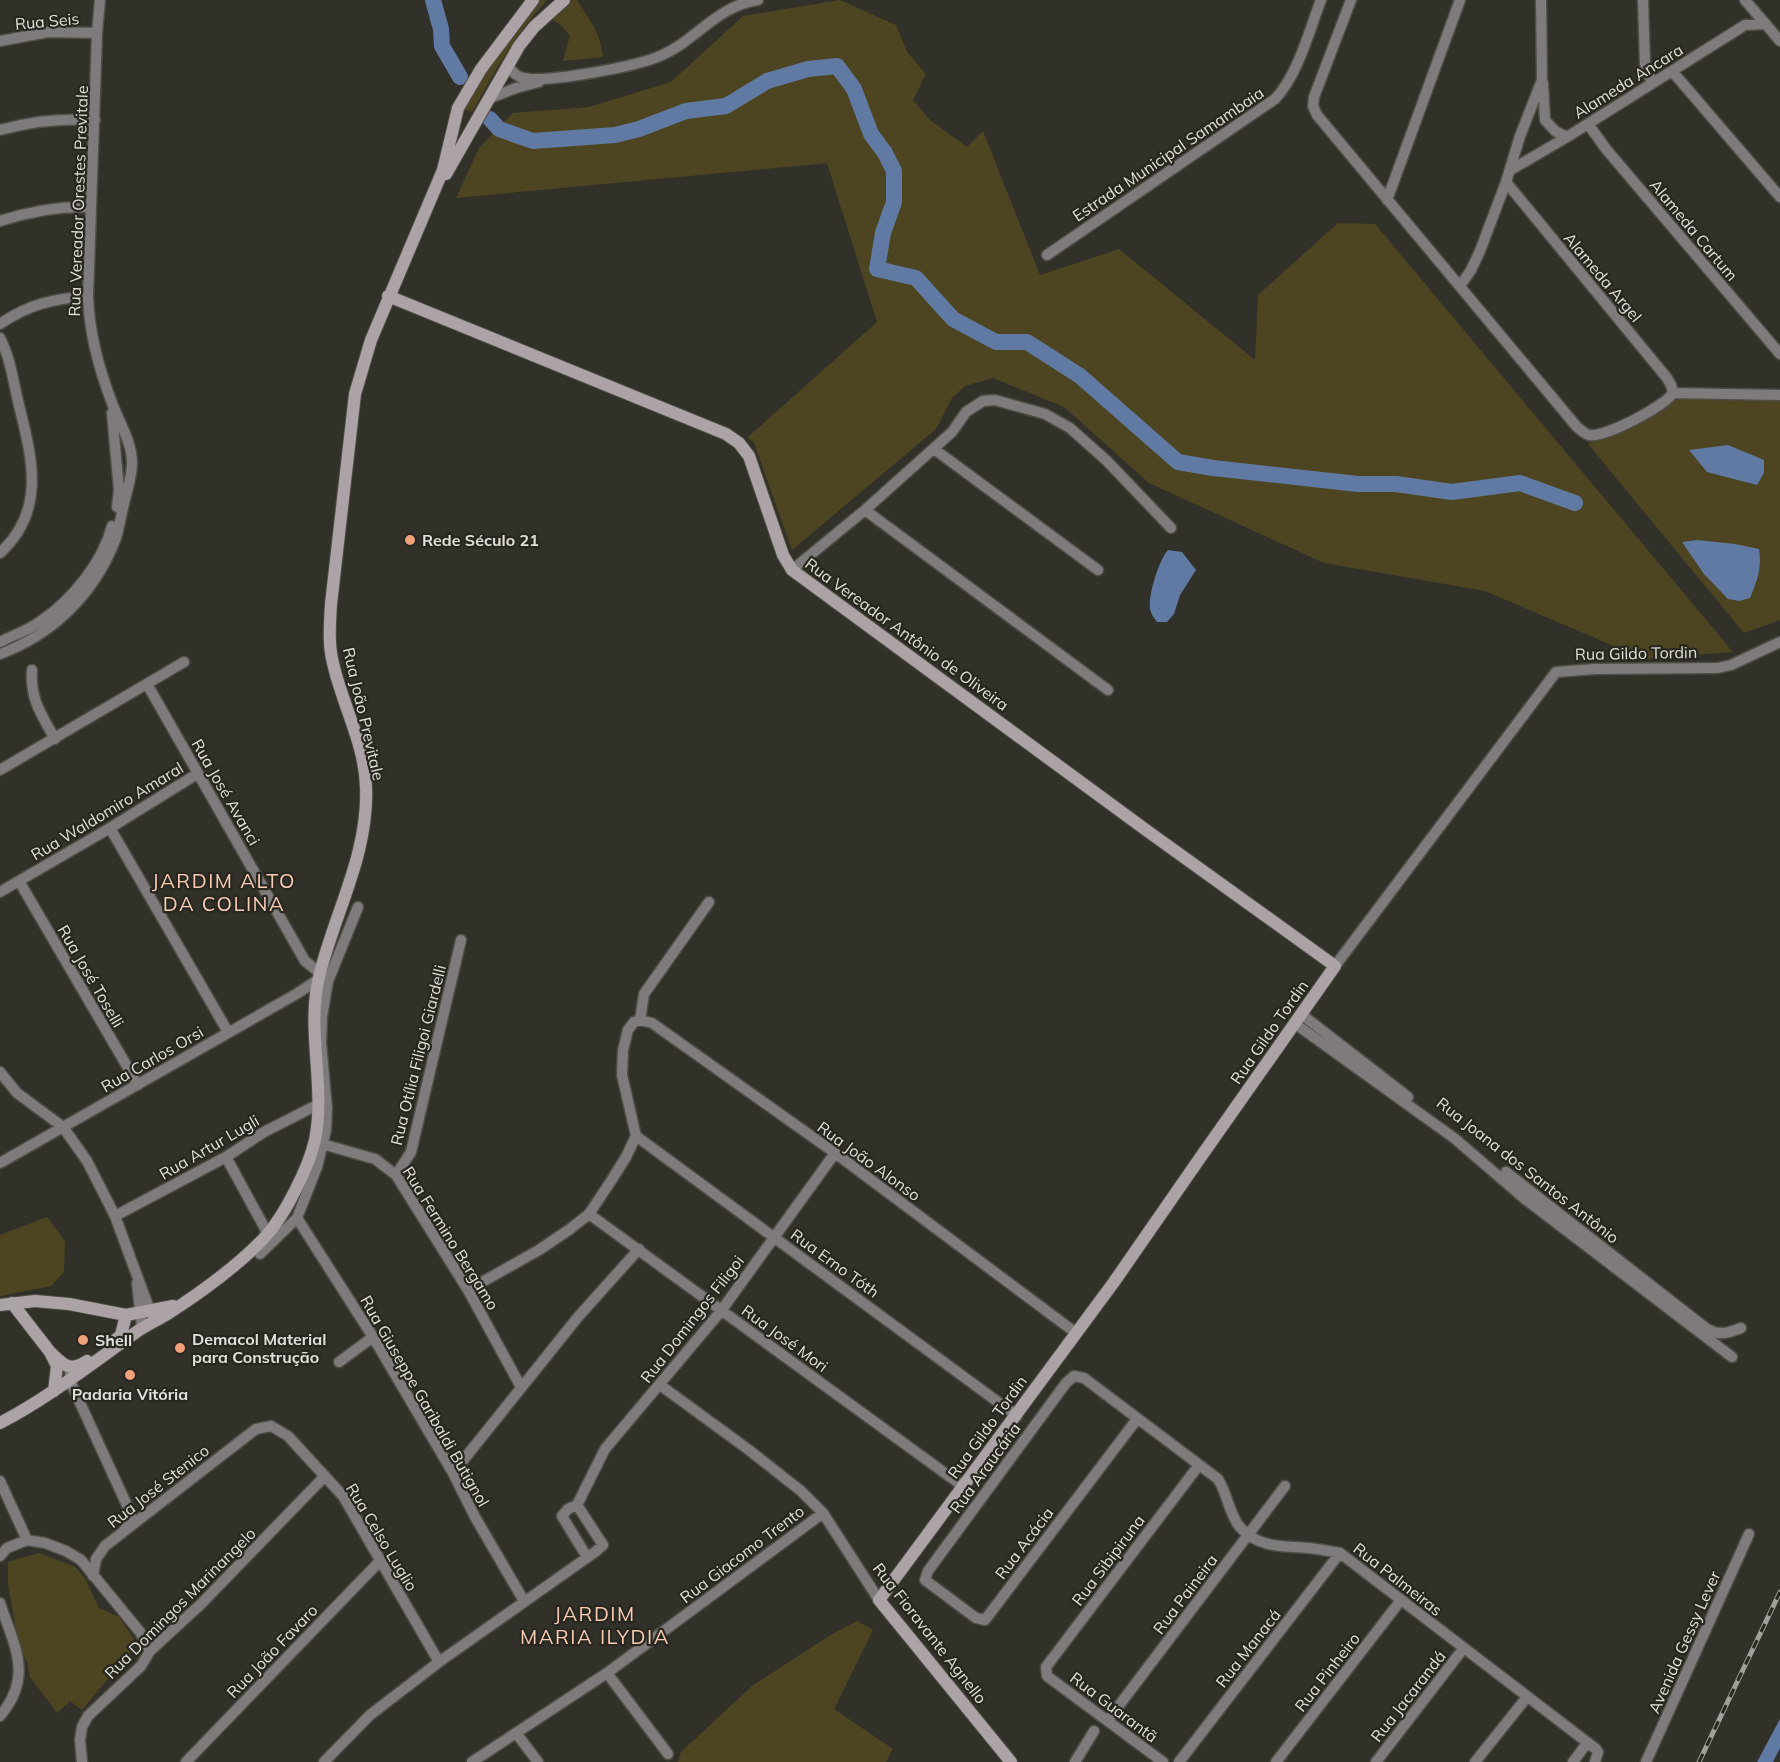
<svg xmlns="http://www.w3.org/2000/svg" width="1780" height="1762" font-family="Mulish,sans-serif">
	<rect width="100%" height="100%" fill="#323129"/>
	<path fill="#4d4522" d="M538 0H547C516 34 494 72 472 112L463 109 503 45Z
		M568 0H577C589 19 601 34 603 57L563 61 570 36 561 25 550 18Z
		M840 0 896 25 907 52 926 74 913 100 930 120 967 147 983 131 1040 275 1119 249 1255 360 1258 295 1338 223 1375 224 1733 652 1644 659 1485 591 1324 563 1149 483 1064 407 993 378 965 386 952 398 936 429 792 550 754 443 748 437 877 322 827 163 456 198 479 148 513 113 589 107 671 82 743 16Z
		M1681 398H1780V620L1744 633 1588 444Z
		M47 1217 65 1241 64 1272 51 1286 0 1296V1235Z
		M39 1553 75 1567 85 1578 99 1608 119 1617 137 1644 82 1710 70 1701 57 1713 30 1677 27 1662 18 1642 8 1582V1562Z
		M857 1621 873 1630 834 1709 893 1749 886 1762H678L681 1752 752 1686 832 1634Z"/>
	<path fill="#617aa3" d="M1728 445 1764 460V473L1757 485 1707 472 1689 450Z
		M1697 540 1735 544 1759 549C1762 569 1757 581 1750 598L1739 601 1728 599 1704 574 1682 542Z
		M1168 550 1182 552 1196 570 1180 595 1174 614 1167 622H1157C1154 618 1151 614 1150 609 1148 595 1159 560 1168 550Z
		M1780 1719V1748L1773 1762H1757Z"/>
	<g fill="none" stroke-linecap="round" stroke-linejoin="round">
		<path stroke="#617aa3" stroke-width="16" d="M433 0 441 29 442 46 460 77
			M490 119 499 129 533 141 615 135 639 129 686 111 726 106 767 81 808 69 837 66 854 89 871 134 885 153 894 171V202L883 233 877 269 916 278 953 319 996 342H1027L1080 376 1178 462 1213 468 1358 484H1396L1452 492 1520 483 1575 503"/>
		<g stroke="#4e4d45" stroke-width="13">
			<path id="street" d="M1351 0 1314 97 1313 106 1317 115 1577 427C1581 430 1585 434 1589 435 1605 438 1665 406 1673 393
				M1643 0 1645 64 1652 83
				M1745 0 1780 41
				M0 41 48 32 97 33
				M508 64C510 70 514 74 520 77 542 85 637 66 660 56 696 41 716 6 758 0
				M1672 71 1780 197
				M1543 83 1545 120 1555 131 1567 137
				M490 98 516 88 539 82
				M1588 124 1606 149 1780 354
				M0 130C32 121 62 118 95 120
				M1509 171 1567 137 1745 25 1766 24
				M1506 182 1667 378 1671 385 1673 393
				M1387 200 1460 0
				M0 221C30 211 59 206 91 207
				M1047 255 1275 99C1298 75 1309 31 1321 0
				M1460 286 1471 270 1480 251 1506 182 1520 136 1542 80 1541 0
				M0 324C29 304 53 299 88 296
				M0 338C10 357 13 380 18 401 31 455 48 509 0 553
				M1673 393 1780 395
				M112 413 119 490 117 507
				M934 449 1098 570
				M865 510 1108 690
				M792 570 865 510 952 432 966 412 983 401 995 400 1045 414 1070 428 1107 461 1171 528
				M0 642C14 635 29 630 41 621 72 600 103 562 112 526
				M0 654C53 634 93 595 114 543 119 532 120 519 123 508 126 494 132 477 132 463 132 442 119 422 112 403 99 369 89 332 88 296L97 33 100 0
				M32 670C30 699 41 714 55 739
				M147 684 305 961 320 973
				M0 770 184 662
				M110 828 228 1032
				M19 881 138 1085
				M0 892 110 828 197 774
				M1335 966 1556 672 1595 669 1718 668 1731 665 1780 642
				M1301 1014 1408 1097
				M640 1020 652 1023 835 1153 1076 1333
				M640 1020 644 994 709 902
				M1294 1023 1454 1138 1525 1199 1732 1357
				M0 1072 17 1093 63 1127 87 1161 115 1216 153 1319
				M636 1136 1017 1416
				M322 1144 375 1159 396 1175 468 1290 521 1387
				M226 1157 268 1234
				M0 1163 298 993 319 979
				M1506 1172 1707 1329C1720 1336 1728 1333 1741 1328
				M396 1175 411 1152 461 940
				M589 1214 964 1487
				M115 1216 226 1157 264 1132 319 1104
				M297 1218 373 1337 453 1473 475 1517 524 1601
				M260 1254 297 1218 317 1167 326 1130 327 1108 321 1043 322 1017 328 981 358 907
				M137 1283 142 1328
				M468 1290 539 1250 570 1229 589 1214 611 1181 626 1157 636 1136 622 1075 623 1050 628 1030 634 1022 640 1020
				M339 1362 373 1337
				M70 1373V1381L131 1514 125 1529
				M660 1385 749 1450 801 1491 823 1513 879 1600
				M1137 1419 985 1620 976 1618 925 1580 928 1571 1066 1383 1074 1376 1084 1378 1218 1479C1227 1493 1229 1513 1239 1526 1257 1548 1282 1546 1308 1548 1319 1549 1329 1551 1340 1553L1596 1749 1598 1752 1595 1762
				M453 1473 578 1317 639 1249
				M0 1481 27 1540
				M577 1505 605 1449 721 1311 835 1153
				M0 1556 7 1548 27 1540 45 1543 66 1551 81 1560 140 1632 150 1651
				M93 1576 96 1559 105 1546 256 1429 271 1426 288 1436 343 1496 439 1662
				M0 1603C14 1646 34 1676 0 1716
				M607 1673 668 1754
				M1108 1720 1285 1486
				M516 1733 538 1762
				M82 1762 80 1740 82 1727 88 1716 141 1666 150 1651 201 1604 325 1476
				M186 1762 380 1561
				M324 1762 370 1715 439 1662 595 1552 603 1545 577 1505 568 1509 562 1516 587 1557
				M472 1762 607 1673 823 1513
				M1075 1762 1094 1731
				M1163 1762 1047 1676 1046 1667 1199 1465
				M1179 1762 1340 1553
				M1276 1762 1401 1600
				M1376 1762 1463 1649
				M1475 1762 1527 1697
				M1573 1762 1587 1743
				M1646 1762 1749 1534"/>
		</g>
		<g stroke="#4e4d45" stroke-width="14">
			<path id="secondary" d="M446 174 519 46 534 27 564 0
				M388 296 726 434 739 443 749 456 783 555 792 570 1146 830 1335 966 1200 1158 1114 1282 879 1600 1011 1762
				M12 1303 50 1352 57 1366 54 1391
				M0 1305 35 1301 69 1304 126 1315 173 1306
				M113 1342 121 1335 126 1315
				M50 1352C63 1364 69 1373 87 1361
				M0 1423C48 1398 91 1364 135 1333 146 1325 158 1320 169 1313 203 1291 239 1265 266 1236 285 1215 309 1167 315 1140 326 1086 306 1031 319 977 334 914 369 854 366 787 365 744 342 704 333 663 328 644 330 623 331 604L355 394 371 340 443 170 458 108 481 69 533 0"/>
		</g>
		<use href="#street" stroke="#7f7a7b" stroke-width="10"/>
		<use href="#secondary" stroke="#aba3a5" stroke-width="12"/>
		<g stroke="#a09f99" stroke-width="5">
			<path id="rail" d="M1699 1762 1780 1592"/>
		</g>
		<use href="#rail" stroke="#28271f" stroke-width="3" stroke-dasharray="9" stroke-linecap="butt"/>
	</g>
	<g fill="#f0a27a" stroke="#28271f" stroke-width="2">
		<circle cx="410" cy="540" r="6"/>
		<circle cx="83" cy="1340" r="6"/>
		<circle cx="180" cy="1348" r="6"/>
		<circle cx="130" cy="1375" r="6"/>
	</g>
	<g text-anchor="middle" stroke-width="4.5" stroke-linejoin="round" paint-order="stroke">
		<g font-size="16" fill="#e0dfd9" stroke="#28271f">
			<text transform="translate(47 21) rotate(-5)" y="6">Rua Seis</text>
			<text transform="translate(1628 81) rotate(-32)" y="6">Alameda Ancara</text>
			<text transform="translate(1168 154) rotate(-34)" y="6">Estrada Municipal Samambaia</text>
			<text transform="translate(78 201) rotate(-88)" y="6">Rua Vereador Orestes Previtale</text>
			<text transform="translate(1694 230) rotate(50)" y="6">Alameda Cartum</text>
			<text transform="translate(1603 277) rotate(50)" y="6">Alameda Argel</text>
			<text transform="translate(907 634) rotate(36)" y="6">Rua Vereador Antônio de Oliveira</text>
			<text transform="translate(1636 653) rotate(-1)" y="6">Rua Gildo Tordin</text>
			<text transform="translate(364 714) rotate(77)" y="6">Rua João Previtale</text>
			<text transform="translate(226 792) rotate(60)" y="6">Rua José Avanci</text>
			<text transform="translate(107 811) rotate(-31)" y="6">Rua Waldomiro Amaral</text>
			<text transform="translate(91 976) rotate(60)" y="6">Rua José Toselli</text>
			<text transform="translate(1269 1032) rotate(-55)" y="6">Rua Gildo Tordin</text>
			<text transform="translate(418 1055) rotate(-76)" y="6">Rua Otília Filigoi Giardelli</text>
			<text transform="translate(152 1059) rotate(-30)" y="6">Rua Carlos Orsi</text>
			<text transform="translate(209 1147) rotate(-30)" y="6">Rua Artur Lugli</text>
			<text transform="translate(869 1161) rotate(36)" y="6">Rua João Alonso</text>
			<text transform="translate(1528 1170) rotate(38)" y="6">Rua Joana dos Santos Antônio</text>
			<text transform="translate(451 1238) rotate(58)" y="6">Rua Fermino Bergamo</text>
			<text transform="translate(835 1263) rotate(36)" y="6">Rua Erno Tóth</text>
			<text transform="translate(692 1319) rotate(-52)" y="6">Rua Domingos Filigoi</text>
			<text transform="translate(785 1338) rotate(36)" y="6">Rua José Mori</text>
			<text transform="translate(425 1401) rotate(60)" y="6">Rua Giuseppe Garibaldi Butignol</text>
			<text transform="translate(987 1427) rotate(-54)" y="6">Rua Gildo Tordin</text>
			<text transform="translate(985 1468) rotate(-54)" y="6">Rua Araucária</text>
			<text transform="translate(158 1486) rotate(-38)" y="6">Rua José Stenico</text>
			<text transform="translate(382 1537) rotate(59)" y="6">Rua Celso Luglio</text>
			<text transform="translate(1024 1543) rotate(-53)" y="6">Rua Acácia</text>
			<text transform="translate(742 1554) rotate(-37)" y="6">Rua Giacomo Trento</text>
			<text transform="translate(1108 1560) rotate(-53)" y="6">Rua Sibipiruna</text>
			<text transform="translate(1398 1579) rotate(38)" y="6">Rua Palmeiras</text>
			<text transform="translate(1185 1594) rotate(-53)" y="6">Rua Paineira</text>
			<text transform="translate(180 1603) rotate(-45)" y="6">Rua Domingos Marinangelo</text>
			<text transform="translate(930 1633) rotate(52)" y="6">Rua Fioravante Agnello</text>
			<text transform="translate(1684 1642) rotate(-66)" y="6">Avenida Gessy Lever</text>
			<text transform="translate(1248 1648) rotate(-52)" y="6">Rua Manacá</text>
			<text transform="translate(272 1651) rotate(-46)" y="6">Rua João Favaro</text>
			<text transform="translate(1327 1672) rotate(-52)" y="6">Rua Pinheiro</text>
			<text transform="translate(1408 1696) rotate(-52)" y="6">Rua Jacarandá</text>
			<text transform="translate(1114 1707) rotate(37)" y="6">Rua Guarantã</text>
		</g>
		<g font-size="16" font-weight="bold" fill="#e0dfd9" stroke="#28271f" text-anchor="start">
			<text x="422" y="546">Rede Século 21</text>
			<text x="192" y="1345">Demacol Material<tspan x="192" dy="18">para Construção</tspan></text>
			<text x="95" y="1346">Shell</text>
			<text x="130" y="1400" text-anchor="middle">Padaria Vitória</text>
		</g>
		<g font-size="20" letter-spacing="1.5" fill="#f8cbb4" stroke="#28271f">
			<text x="224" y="888">JARDIM ALTO<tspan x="224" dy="23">DA COLINA</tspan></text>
			<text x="595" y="1621">JARDIM<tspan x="595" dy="23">MARIA ILYDIA</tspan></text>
		</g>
	</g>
</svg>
